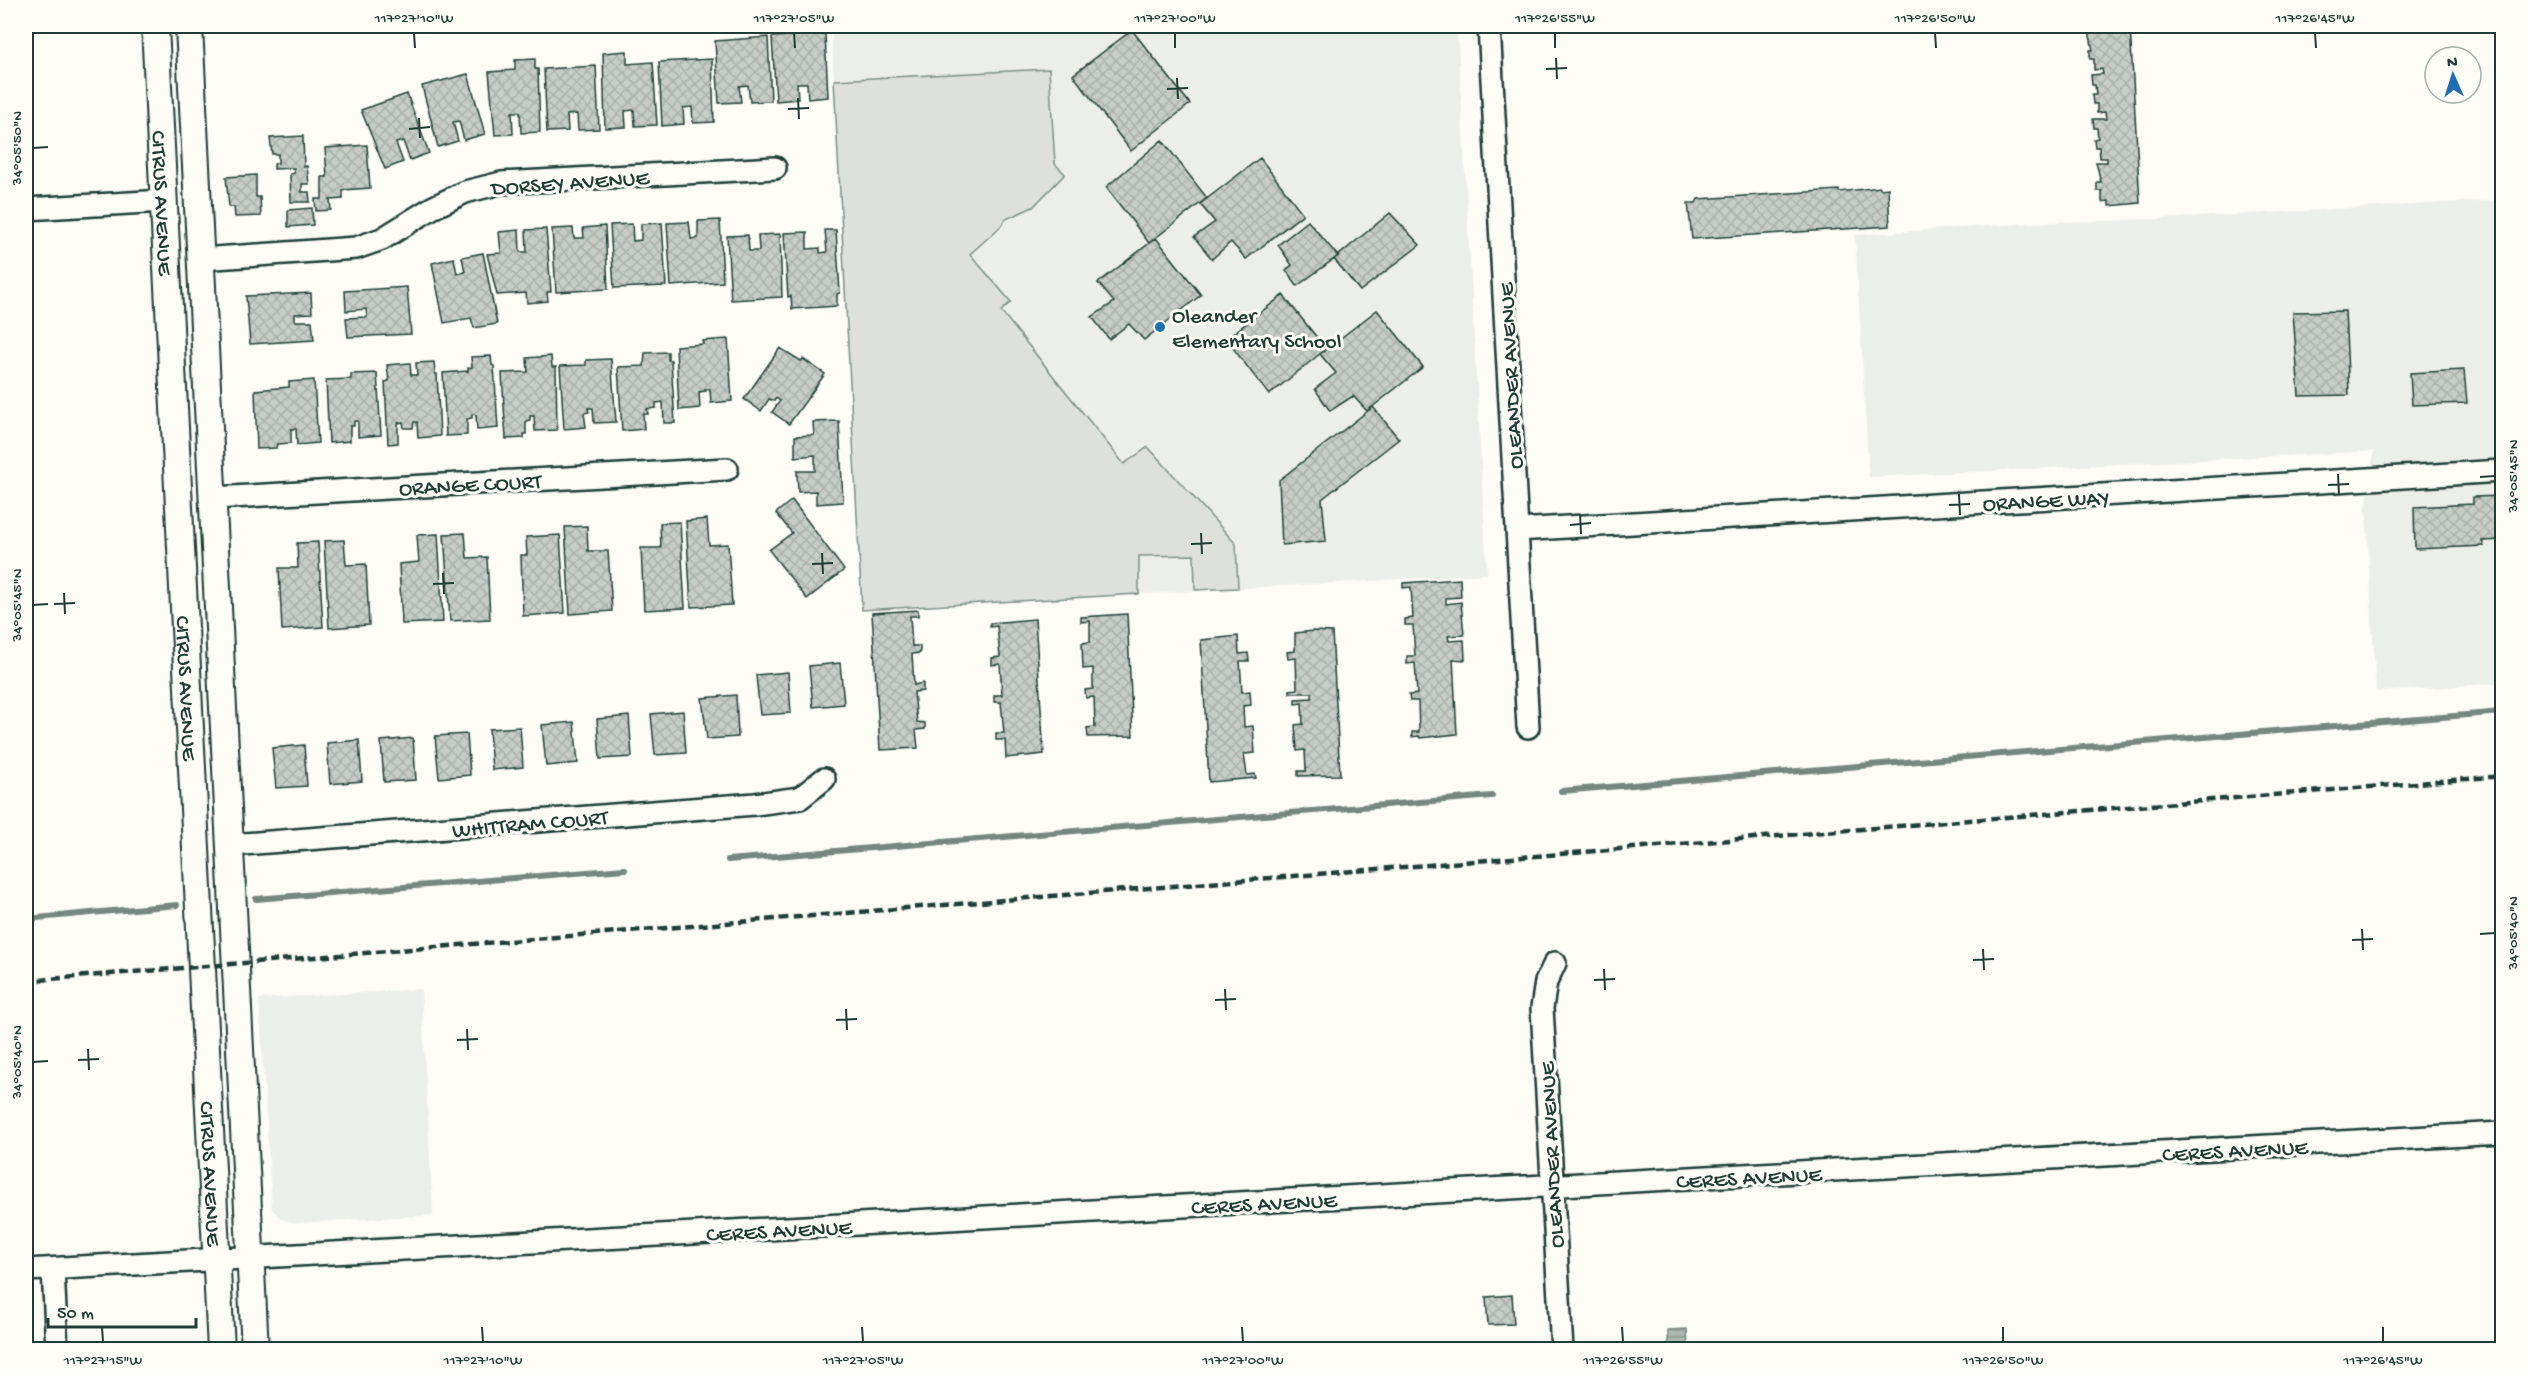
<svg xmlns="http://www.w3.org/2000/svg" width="2528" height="1375" font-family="'Gochi Hand',sans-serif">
	<defs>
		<pattern id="water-rules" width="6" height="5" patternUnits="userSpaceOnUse" patternTransform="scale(1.5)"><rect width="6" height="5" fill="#aeb8b1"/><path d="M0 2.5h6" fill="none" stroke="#8d9791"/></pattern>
		<pattern id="building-cross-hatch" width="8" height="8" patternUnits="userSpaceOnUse" patternTransform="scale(1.5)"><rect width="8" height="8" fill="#c6cdc7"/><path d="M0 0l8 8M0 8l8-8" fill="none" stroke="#aab1ac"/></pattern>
	</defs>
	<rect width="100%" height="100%" fill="#fdfcf7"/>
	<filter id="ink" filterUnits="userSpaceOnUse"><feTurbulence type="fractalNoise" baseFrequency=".0167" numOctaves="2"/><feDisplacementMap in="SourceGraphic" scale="12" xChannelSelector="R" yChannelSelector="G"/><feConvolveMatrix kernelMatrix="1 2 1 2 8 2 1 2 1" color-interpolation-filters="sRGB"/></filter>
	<g filter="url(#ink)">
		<path fill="#eceee9" d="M831 26H1457L1487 574 862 610Z
			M2502 200V683L2376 692 2366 509 2374 451 1869 477 1855 235 2035 223 2159 219Z
			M421 989 433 1215 296 1223 281 1219 272 1209 259 999Z"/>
		<path fill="#dde0db" stroke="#7e8e88" stroke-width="1.5" d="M1049 69 1055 164 1065 174 1033 207 1006 219 1000 227 970 254 1011 302 1001 311 1124 464 1148 447 1236 544 1238 588 1195 590 1194 555 1139 556V594L862 610 834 80Z"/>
		<path fill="url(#water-rules)" stroke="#75877f" stroke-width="1.5" d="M1687 1329 1688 1349H1657L1668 1344V1330Z"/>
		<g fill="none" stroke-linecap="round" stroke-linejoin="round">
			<path stroke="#75877f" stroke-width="6" d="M1561 791 2502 712
				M728 860 1492 796
				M256 899 625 869
				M26 919 177 905"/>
		</g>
		<path fill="url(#building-cross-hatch)" stroke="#1f3d34" stroke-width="1.5" d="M2100 26H2130L2140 203 2109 206V201L2102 202V191H2097V182H2101L2096 162H2107V158H2100L2099 147H2095L2094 139 2098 138 2097 128H2094L2093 119H2106L2105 112 2097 113V104H2093L2092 95H2096L2095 85H2092L2091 75 2103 74 2102 69 2094 70V59H2090V50H2093L2089 31 2101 30Z
			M1132 30 1190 104 1131 151 1073 75Z
			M825 34 828 97 808 99 807 83H797L798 99 776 101 772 37Z
			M768 37 771 101 750 102 748 85 739 86 741 102 719 103 715 41Z
			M627 51V64L653 62 657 125 635 126 634 110 625 111 626 127 605 128 603 53Z
			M535 59V69H538L540 132 521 133 520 112H512L513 134 495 135 489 72 515 70V60Z
			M712 59 714 122 693 123 692 107 683 108 684 124 662 126 659 62Z
			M596 66 599 129 578 130 577 114 567 115 568 131 547 132 544 69Z
			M468 74 485 134 464 140 459 121 453 122 458 141 438 147 422 86Z
			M407 94 429 153 410 160 403 141 396 143 403 162 385 169 361 110Z
			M303 136 304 167 307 166 309 184H302V192H309L310 202H291L290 174 294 173V168L274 169V164L278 163V154H272L270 138Z
			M1162 140 1207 198 1149 243 1106 187Z
			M367 145 370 188 343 190V199L330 200 331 210 316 211 315 199H322V177H327L325 148Z
			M1260 158 1303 214 1246 259 1231 242 1212 259 1194 237 1215 222 1200 204Z
			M256 175V197H260L261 216 235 217 234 207H229L226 177Z
			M1880 187V189L1888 188 1890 226 1692 239 1688 203H1696L1698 199 1839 190V192Z
			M312 208 313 225 288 227V210Z
			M1390 213 1420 245 1360 291 1334 259Z
			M720 220 723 282 671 286 667 223 689 222 691 239 698 238V221Z
			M1308 221 1338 256 1297 286 1286 270 1292 265 1278 245Z
			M662 223 666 286 614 288 610 225 632 224 633 241 641 240V224Z
			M605 226 608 289 556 292 552 229 573 228 574 238H584L583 228Z
			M546 229 551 292H547L548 301 527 303 526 293 497 295 487 254 501 253 499 232 519 230 520 252H527L526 230Z
			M825 230H836L840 293 837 294V306L792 309 791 296 788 297 784 233 807 232V249L820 248V253L827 252Z
			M780 234 782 297 731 300 727 236 748 235 749 251H759L758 235Z
			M1156 238 1201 295 1144 340 1129 324 1109 339 1092 317 1114 302 1098 283Z
			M483 253 497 324 474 328 471 318 444 323 432 263 454 258 457 274 465 272 462 257Z
			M407 287 411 334 348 337 346 318 367 317 366 309 346 311 345 291Z
			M311 293 312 313 295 314V321H312L314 340 250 344 246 296Z
			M1283 295 1326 349 1269 395 1226 339Z
			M1377 310 1423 367 1367 411 1353 396 1330 411 1315 389 1336 373 1320 354Z
			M2345 311 2349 395 2299 396 2293 312Z
			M728 339 732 401 711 403 710 389H705L706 391 699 392 700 408 679 410 676 346 703 344 702 341Z
			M780 348 801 361 803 359 825 374 789 424 772 412 780 401 776 398 774 401 769 399 761 411 744 399Z
			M668 352V360H671L675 423H664L663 402 656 403V408L647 409 648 414H643L644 429 622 431 618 367 644 366 645 353Z
			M491 356 492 365 494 366 498 428 477 430 476 415 472 414V418L467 419V435L446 436 443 373 468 371V368L472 367 471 357Z
			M551 356 552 367H556L557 430 535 431 534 416H530V420L526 421V434H524V438L506 439 502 373 528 372 527 358Z
			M611 359 616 422 594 423 593 408H588L589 412 584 413 586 427 564 429 560 366 586 365V360Z
			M434 362 435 374H437L440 436 418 438 417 422H414L413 428H404L403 422 398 423V443L388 444 385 382 389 381 387 365 410 363 411 375H417L416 363Z
			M2464 370 2467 403 2412 405 2410 373Z
			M377 373 381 435 358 437V421H354V426H350V441L329 443 326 380 351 379V374Z
			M314 380 318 443 297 445 296 429H291V443L277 444 276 448 257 449 255 390 289 387V382Z
			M1373 407 1399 439 1322 499 1326 541 1282 545 1279 480Z
			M839 421 843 502 816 504V491L798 492 797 471H815V455L795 457V436L814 435 813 422Z
			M2502 496V540L2482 541 2484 546 2415 549 2414 507 2473 504V497Z
			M792 500 844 570 807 599 769 550 792 533 776 513Z
			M707 519 709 545 728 544 732 605 691 607 686 521Z
			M680 522 685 608 644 610 641 548H661L660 523Z
			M587 526 588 551H608L612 611 570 614 565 527Z
			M465 533 467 558 487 557 490 619 450 621 444 534Z
			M438 534 443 622 402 624 399 564 419 562 417 535Z
			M560 535 565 613 523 616 521 555H527L526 537Z
			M344 540 346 565 366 564 369 625 329 628 324 541Z
			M318 542 323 627 282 630 279 568H298L297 543Z
			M1460 579 1461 597 1446 598V604L1461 602 1464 635 1448 636 1449 641 1464 640 1465 660 1453 659 1457 734 1420 738 1419 736 1412 737V732H1419L1418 701H1410L1409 695 1417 694 1415 663 1407 664V656H1415L1413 625H1405V619L1413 618 1411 587 1403 588V583Z
			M918 610V616H910L912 646H920V653L912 654 914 685 923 683V691L914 692 917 722 925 723V729L916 730 918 748 880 750 872 613Z
			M1127 614 1133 736 1088 737 1087 728 1095 727 1094 697 1086 698 1085 690 1093 689V668L1083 669 1082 643 1090 642V621L1081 622V617Z
			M1035 619 1044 754 1006 758 1005 740H996V733H1004L1001 702H994V695H1002L1000 664 992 665V658L1000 657 997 626 990 627V623Z
			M1314 631 1332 632 1340 775 1298 776V771H1306L1305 750 1297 751 1295 725 1303 724 1302 703 1295 704V699L1312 698V693H1290V690L1297 689 1296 658 1288 659 1287 652 1295 651V633Z
			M1238 636 1239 654 1248 653 1249 661H1240L1242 692 1250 691 1251 705 1243 706 1244 727 1253 726 1255 753 1244 754 1247 775 1255 774 1256 778 1209 782 1201 640Z
			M840 663 844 704 813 707 809 666Z
			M788 672 791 713 760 715 756 675Z
			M736 695 738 737 707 739 702 698Z
			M683 711 686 753 655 755 651 714Z
			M629 716 632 757 600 759 597 719Z
			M574 722 578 763 546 766 542 725Z
			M520 727 523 767 492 770 489 729Z
			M467 734 470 775 439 778 435 736Z
			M413 738 416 780 384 782 381 741Z
			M359 740 362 781 330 784 327 743Z
			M304 745 307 786 276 788 272 748Z
			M1512 1295 1514 1324 1488 1325 1486 1297Z"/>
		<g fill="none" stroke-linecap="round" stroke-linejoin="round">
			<g stroke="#1f3d34" stroke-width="26">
				<path id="minor" d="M1489 26 1528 727
					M26 209 164 201
					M201 259 356 248 382 239 432 208 465 192 501 183 775 168
					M213 498 727 469
					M1517 530 2502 471
					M230 845 755 804 800 798 824 779
					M1555 963 1546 982 1542 1008 1562 1350
					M53 1269 57 1350
					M26 1270 2502 1133"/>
			</g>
			<g stroke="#1f3d34" stroke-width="30">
				<g id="major">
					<path id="s1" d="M155 26 221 1350"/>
					<path d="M189 26 255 1350"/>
				</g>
			</g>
			<use href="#minor" stroke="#fdfcf7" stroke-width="21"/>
			<use href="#major" stroke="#fdfcf7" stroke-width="26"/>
			<path stroke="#1f3d34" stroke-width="4.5" stroke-dasharray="9 4.5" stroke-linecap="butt" d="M26 981 2502 776"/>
		</g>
	</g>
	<path fill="none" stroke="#1f3d34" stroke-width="2" d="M414 33 415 48M794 33 795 48M1175 33V48M1555 33V48M1935 33 1936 48M2315 33 2316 48M1556 58 1557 79M1546 69 1567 68M1177 78 1178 99M1167 89 1188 88M798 98 799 119M788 109 809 108M419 118 420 138M409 129 430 127M33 148 48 147M2338 474 2339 495M2480 477 2495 476M2328 485 2349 484M1959 494 1960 515M1949 505 1970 504M1580 514 1581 534M1570 525 1591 523M1201 533 1202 554M1191 544 1212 543M822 553 823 574M812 564 833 563M443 573 444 594M433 584 454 583M64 593 65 614M54 604 75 603M33 605 48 604M2362 929 2363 950M2480 934 2495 933M2352 940 2373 939M1983 949 1984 970M1973 960 1994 959M1604 969 1605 990M1594 980 1615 979M1225 989 1226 1010M1215 1000 1236 999M846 1009 847 1030M836 1020 857 1019M467 1029 468 1050M457 1040 478 1039M88 1049 89 1070M78 1060 99 1059M33 1062 48 1061M102 1327 103 1342M482 1327 483 1342M862 1327 863 1342M1242 1327 1243 1342M1622 1327 1623 1342M2003 1327V1342M2383 1327V1342"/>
	<circle fill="#1f6fb2" stroke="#fdfcf7" stroke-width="2" cx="1160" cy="327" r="6"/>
	<g text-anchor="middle" stroke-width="6" stroke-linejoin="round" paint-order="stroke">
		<g font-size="22" fill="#1f3d34" stroke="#fdfcf7">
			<text transform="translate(570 181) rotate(-4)" y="8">DORSEY AVENUE</text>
			<text dy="8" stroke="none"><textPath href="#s1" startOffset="177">CITRUS AVENUE</textPath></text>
			<text transform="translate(1509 376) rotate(-93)" y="8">OLEANDER AVENUE</text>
			<text transform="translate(470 483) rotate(-3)" y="8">ORANGE COURT</text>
			<text transform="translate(2046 499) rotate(-3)" y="8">ORANGE WAY</text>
			<text dy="8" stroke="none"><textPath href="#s1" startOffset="663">CITRUS AVENUE</textPath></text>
			<text transform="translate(530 822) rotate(-5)" y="8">WHITTRAM COURT</text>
			<text transform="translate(2235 1149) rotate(-3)" y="8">CERES AVENUE</text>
			<text transform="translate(1550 1155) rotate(-93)" y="8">OLEANDER AVENUE</text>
			<text dy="8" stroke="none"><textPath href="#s1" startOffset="1149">CITRUS AVENUE</textPath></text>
			<text transform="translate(1749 1176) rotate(-3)" y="8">CERES AVENUE</text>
			<text transform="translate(1264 1202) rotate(-3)" y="8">CERES AVENUE</text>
			<text transform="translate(779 1229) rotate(-3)" y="8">CERES AVENUE</text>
		</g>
		<g font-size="22" fill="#1f3d34" stroke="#fdfcf7" text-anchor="start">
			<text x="1172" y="322">Oleander<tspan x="1172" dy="25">Elementary School</tspan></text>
		</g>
	</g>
	<rect width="2528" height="1375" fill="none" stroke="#fdfcf7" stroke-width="66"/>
	<g transform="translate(2453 75) rotate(357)"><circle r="28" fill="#fdfcf7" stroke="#a4b0a9" stroke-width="1.5"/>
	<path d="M0-4.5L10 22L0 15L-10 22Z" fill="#1f6fb2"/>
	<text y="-9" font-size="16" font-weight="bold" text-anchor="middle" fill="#1f3d34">N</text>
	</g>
	<path d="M48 1318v9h148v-9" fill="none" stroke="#1f3d34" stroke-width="3"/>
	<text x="57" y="1318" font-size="18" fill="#1f3d34" stroke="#fdfcf7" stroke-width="4.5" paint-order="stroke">50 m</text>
	<rect x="33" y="33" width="2462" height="1309" fill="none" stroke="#1f3d34" stroke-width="2"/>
	<g font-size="15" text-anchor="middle" fill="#1f3d34">
		<text x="414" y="22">117°27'10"W</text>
		<text x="794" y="22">117°27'05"W</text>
		<text x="1175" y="22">117°27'00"W</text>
		<text x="1555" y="22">117°26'55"W</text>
		<text x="1935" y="22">117°26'50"W</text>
		<text x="2315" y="22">117°26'45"W</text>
		<text transform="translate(16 148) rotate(-90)" y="5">34°05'50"N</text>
		<text transform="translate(2512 476) rotate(-90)" y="5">34°05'45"N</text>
		<text transform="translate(16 605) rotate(-90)" y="5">34°05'45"N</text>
		<text transform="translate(2512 933) rotate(-90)" y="5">34°05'40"N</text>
		<text transform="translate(16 1062) rotate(-90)" y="5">34°05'40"N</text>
		<text x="103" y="1364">117°27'15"W</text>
		<text x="483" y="1364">117°27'10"W</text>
		<text x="863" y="1364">117°27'05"W</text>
		<text x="1243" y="1364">117°27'00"W</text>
		<text x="1623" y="1364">117°26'55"W</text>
		<text x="2003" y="1364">117°26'50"W</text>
		<text x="2383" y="1364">117°26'45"W</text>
	</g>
</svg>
